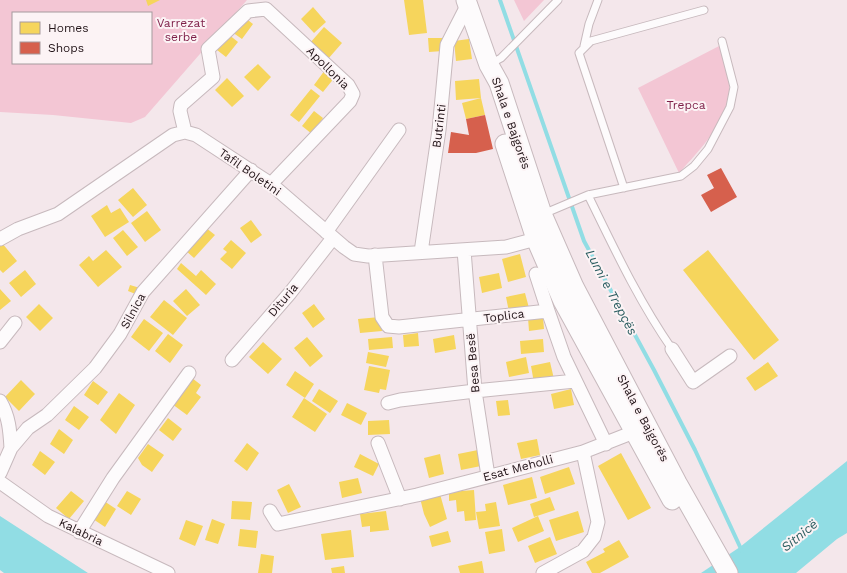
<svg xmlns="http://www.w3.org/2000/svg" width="847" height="573" font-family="'Work Sans',sans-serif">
	<rect width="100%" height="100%" fill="#f4e7eb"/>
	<path fill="#f3c6d4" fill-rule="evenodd" d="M0 0H247L145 117 131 123 53 115 0 112ZM13 13H151V63H13Z
		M514 0H544L524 21Z
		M721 45C724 57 728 69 729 81 733 116 701 149 679 173L638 88Z"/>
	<path fill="#91dde4" d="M847 461V533L837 539 796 573H701L740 547Z
		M0 516 88 573H4L0 570Z"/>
	<path fill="#f6d55c" d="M146 0H160L148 6Z
		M404 0H423L427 33 409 35Z
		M313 7 326 22 314 33 301 19Z
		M244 17 253 24 242 39 232 32Z
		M324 27 342 43 328 59 310 43Z
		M228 34 238 42 226 57 217 50Z
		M428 38H442L443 51 429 52Z
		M469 39 472 59 456 61 454 41Z
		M258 64 271 77 258 91 244 77Z
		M325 70 335 77 323 92 314 85Z
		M227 78 244 96 232 107 215 90Z
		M479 79 481 98 456 100 455 81Z
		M311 89 320 96 299 122 290 115Z
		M481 98 485 115 466 119 462 103Z
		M314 111 323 118 312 134 302 126Z
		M133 188 147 205 133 217 118 200Z
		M107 205 111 213 120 208 129 222 105 237 91 216Z
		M147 211 161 230 145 242 131 223Z
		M251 220 262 235 251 243 240 228Z
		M205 227 215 235 194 258 185 250Z
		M123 230 138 247 127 256 113 238Z
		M231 240 246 253 232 269 220 259 227 252 223 249Z
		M2 243 17 261 3 273 0 270V245Z
		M106 250 122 267 98 287 79 265 89 256 93 261Z
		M708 250 779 340 754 360 683 270Z
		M520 254 526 277 508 282 502 259Z
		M181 263 196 276 201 270 216 284 206 295 177 269Z
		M25 270 36 284 21 297 9 283Z
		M499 273 502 288 482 293 479 277Z
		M130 285 140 288 138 295 128 291Z
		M0 289 11 301 0 310Z
		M186 289 200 305 187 316 173 301Z
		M525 293 529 308 509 312 506 297Z
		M164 300 187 318 173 335 150 317Z
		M39 304 53 318 40 331 26 317Z
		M314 304 325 319 313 328 302 313Z
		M380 317 382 331 360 333 358 319Z
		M543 317 544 329 529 331 528 318Z
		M144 319 163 333 149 351 131 337Z
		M418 333 419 346 404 347 403 335Z
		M168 334 183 345 170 363 155 351Z
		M454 335 456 349 435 353 433 339Z
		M307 337 323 356 310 367 294 348Z
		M392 337 393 348 369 350 368 339Z
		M543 339 544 352 521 354 520 341Z
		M263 342 282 359 268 374 249 357Z
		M368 352 389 356 386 367 366 363Z
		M526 357 529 373 509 377 506 362Z
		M550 362 554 379 534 383 531 366Z
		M768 362 778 376 755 391 746 378Z
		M369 366 390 370 386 390 380 389 379 393 364 390Z
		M295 371 314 384 305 398 286 385Z
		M192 378 201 385 196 393 201 397 187 415 172 404Z
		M21 380 35 394 19 411 5 397Z
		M93 381 108 392 98 405 84 395Z
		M319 389 338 401 330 413 312 401Z
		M571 389 574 405 554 409 551 394Z
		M119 393 135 405 116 434 100 420Z
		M304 398 327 414 315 432 292 417Z
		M508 400 510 415 498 416 496 401Z
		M347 403 367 413 361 425 341 415Z
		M74 406 89 417 79 430 65 420Z
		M168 418 182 429 173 441 159 430Z
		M389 420 390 434 368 435V421Z
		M59 429 73 440 64 454 50 444Z
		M537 439 540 455 521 459 517 443Z
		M247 443 259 453 247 471 234 461Z
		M148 444 164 455 152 472 142 465 138 458Z
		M478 450 481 466 461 470 458 454Z
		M40 451 55 462 45 475 32 465Z
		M621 453 651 508 628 520 598 466Z
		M360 454 379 464 373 476 354 467Z
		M440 454 444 474 429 478 424 458Z
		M569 467 575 484 545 494 540 477Z
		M532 477 537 498 508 505 503 485Z
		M358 478 362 493 342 498 339 482Z
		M289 484 301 507 288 513 277 490Z
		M474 490 476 520 465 521 464 511 457 512 456 500 449 501V492Z
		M71 491 84 501 69 519 56 508Z
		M127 491 141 499 131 515 117 506Z
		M440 494 447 519 430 527 424 514 420 498Z
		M550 497 555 510 534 517 530 504Z
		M104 501 116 509 105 527 93 519Z
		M232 501 252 502 250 520 231 519Z
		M496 502 500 526 479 529 476 512 486 511 485 504Z
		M386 511 389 530 370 532V526L362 527 360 514Z
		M578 511 584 532 556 541 549 520Z
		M538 516 544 531 518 542 512 528Z
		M212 519 225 524 218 544 205 540Z
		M186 520 203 526 195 546 179 539Z
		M240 529 258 531 256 548 238 546Z
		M502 529 505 551 489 554 485 532Z
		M351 530 354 557 325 560 321 534Z
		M448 531 451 542 432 547 429 536Z
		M550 537 557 554 535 563 528 546Z
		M619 540 629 557 600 573H592L586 562 605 552 603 549Z
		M261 554 274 556 272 573H258Z
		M482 561 484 573H460L458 566Z
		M344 566 345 573H332L331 568Z"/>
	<path fill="#d6604d" d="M485 115 493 149 476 153H448L451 132 469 135 466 119Z
		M721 168 737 197 711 212 701 195 714 188 707 175Z"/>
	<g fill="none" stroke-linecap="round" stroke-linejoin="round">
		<path stroke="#91dde4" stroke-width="4" d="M500 0 584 241 654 370 695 450 742 551"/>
		<g stroke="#c7b9bd" stroke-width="9">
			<path id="lane" d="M584 46 589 24 598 0
				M490 64 501 58 558 0
				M624 188 579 53 591 41 704 10
				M588 195C614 248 638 300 672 349
				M543 214 588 195 681 176 694 166 708 149 730 107 734 87 722 41"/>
		</g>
		<g stroke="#c7b9bd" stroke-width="15">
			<path id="street" d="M185 132 180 111 181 105 213 77 208 49 248 11 266 9 348 85 353 94 350 101 271 184
				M326 232 399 130
				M0 239 18 229 58 214 173 135 185 132 196 135 271 184 344 247 354 254 368 256 506 247 536 239
				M464 250 475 391 488 476
				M421 252 439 130 447 45 468 4
				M375 255 382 317 388 326 399 327 548 311 564 357 606 444
				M536 274 548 311
				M0 342 15 323
				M672 349 693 382 730 356
				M232 360 290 293 333 238
				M0 401C9 416 10 431 11 448
				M388 403 400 400 475 391 575 381
				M378 443 400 499
				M0 473 11 448 28 428 47 415 95 368 120 334 143 292 251 170
				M0 482 48 516 168 573
				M270 511 278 524 417 495 583 452 634 432
				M79 532 113 478 189 373
				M543 573 583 551 594 537 598 522 583 452"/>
		</g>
		<g stroke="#c7b9bd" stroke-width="21">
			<path id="secondary" d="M466 0 489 65 499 83 542 214 574 287 677 483 728 573
				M505 144 536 239 563 301 672 500"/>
		</g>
		<use href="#lane" stroke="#fdfbfc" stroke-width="7"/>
		<use href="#street" stroke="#fdfbfc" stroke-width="13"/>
		<use href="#secondary" stroke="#fdfbfc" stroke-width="19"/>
	</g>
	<g text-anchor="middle" stroke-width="4" stroke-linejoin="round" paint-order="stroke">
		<g font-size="12" fill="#7e1f48" stroke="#fcf3f5">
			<text x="181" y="27">Varrezat<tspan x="181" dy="14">serbe</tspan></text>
			<text x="686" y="109">Trepca</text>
		</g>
		<g font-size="12" fill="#221418" stroke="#fcf3f5">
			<text transform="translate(328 68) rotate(45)" y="4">Apollonia</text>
			<text transform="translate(511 123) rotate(71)" y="4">Shala e Bajgorës</text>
			<text transform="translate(439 126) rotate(-83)" y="4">Butrinti</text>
			<text transform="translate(250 172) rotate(35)" y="4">Tafil Boletini</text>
			<text transform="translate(283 300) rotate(-50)" y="4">Dituria</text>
			<text transform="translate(133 311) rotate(-61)" y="4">Silnica</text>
			<text transform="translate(504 316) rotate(-7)" y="4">Toplica</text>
			<text transform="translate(473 363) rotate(-95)" y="4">Besa Besë</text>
			<text transform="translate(643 418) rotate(62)" y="4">Shala e Bajgorës</text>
			<text transform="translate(518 468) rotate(-15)" y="4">Esat Meholli</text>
			<text transform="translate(81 532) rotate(26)" y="4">Kalabria</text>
		</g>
		<g font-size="13" font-style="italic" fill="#2c5e61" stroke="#fcf3f5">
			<text transform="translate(612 292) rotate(62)" y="5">Lumi e Trepçës</text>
			<text transform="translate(799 535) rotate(-39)" y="5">Sitnicë</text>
		</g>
	</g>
	<rect x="12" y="12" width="140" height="52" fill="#fcf3f5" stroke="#a59a9d"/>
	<rect x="20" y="22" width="20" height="12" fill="#f6d55c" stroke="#a59a9d"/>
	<text x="48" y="32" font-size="12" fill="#221418">Homes</text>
	<rect x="20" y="42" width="20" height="12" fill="#d6604d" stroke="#a59a9d"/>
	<text x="48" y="52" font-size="12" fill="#221418">Shops</text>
</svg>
